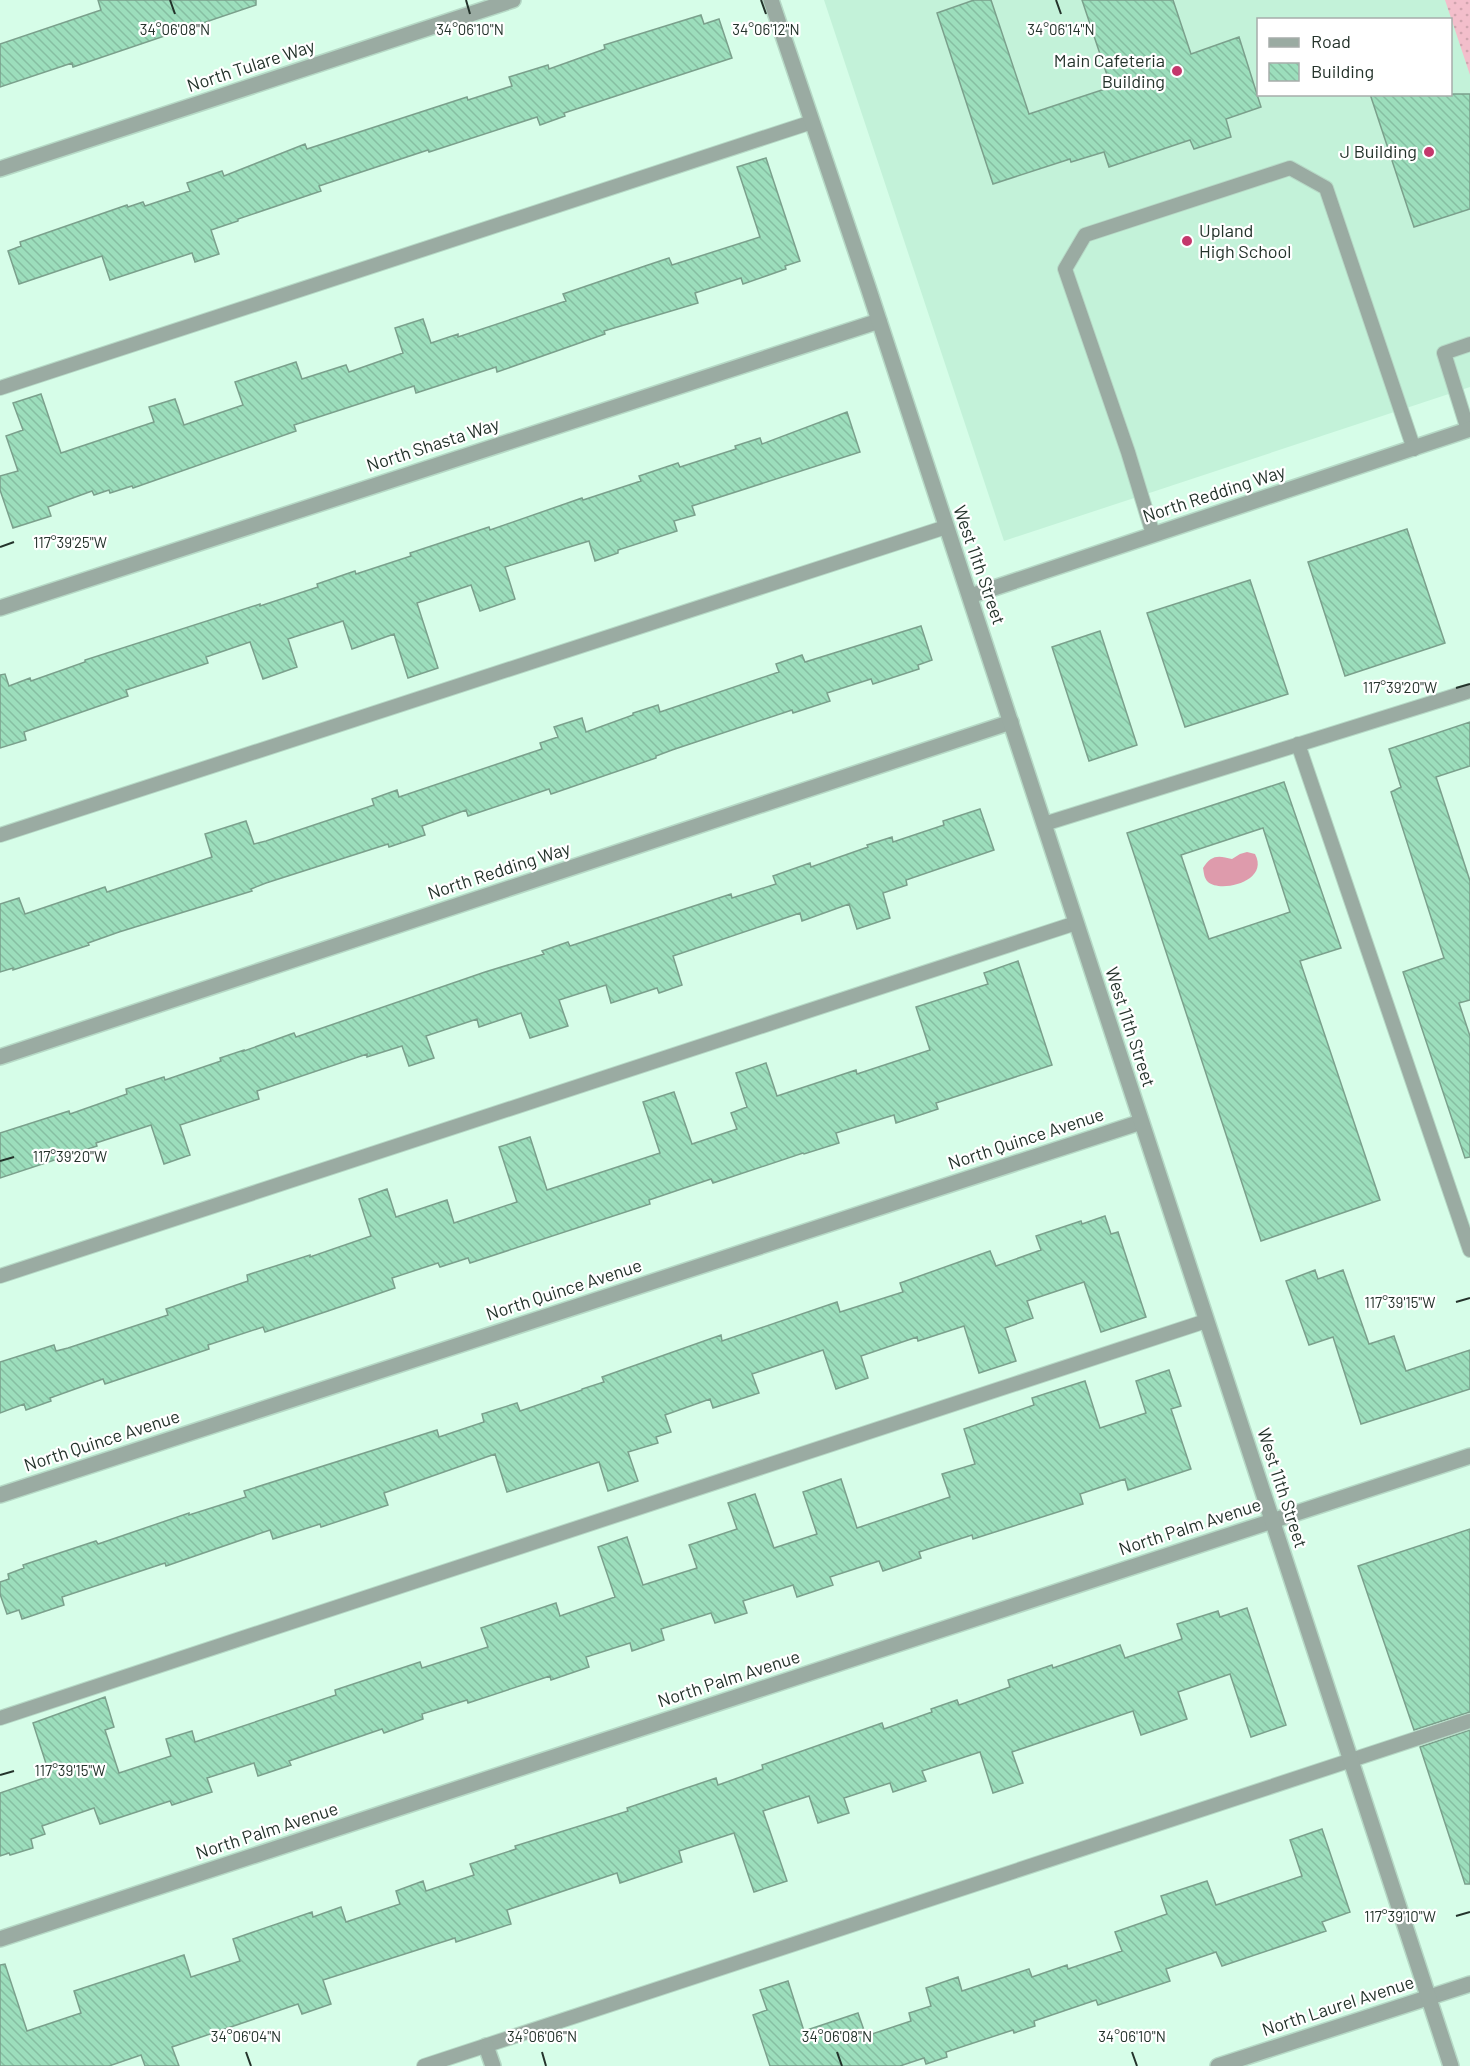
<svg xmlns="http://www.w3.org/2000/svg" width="1470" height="2066" font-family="Barlow,sans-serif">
	<defs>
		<pattern id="garden-dots" width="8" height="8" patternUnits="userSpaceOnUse" patternTransform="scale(1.5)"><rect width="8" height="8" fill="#f3becb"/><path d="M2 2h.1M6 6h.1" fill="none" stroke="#d0a4ae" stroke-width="1.8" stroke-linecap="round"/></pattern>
		<pattern id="building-back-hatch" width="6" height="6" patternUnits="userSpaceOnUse" patternTransform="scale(1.5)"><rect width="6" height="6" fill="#9cdebc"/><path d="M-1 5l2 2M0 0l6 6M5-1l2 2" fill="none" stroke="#86bfa2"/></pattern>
	</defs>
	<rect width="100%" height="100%" fill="#d6fde8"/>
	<path fill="#c3f2d9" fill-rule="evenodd" d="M824 0H1470V387L1004 541ZM1258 20H1450V94H1258Z"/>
	<path fill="url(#garden-dots)" d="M1445 0H1470V75Z"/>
	<path fill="#de9bac" d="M1247 852 1255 854C1270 882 1220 893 1208 882 1204 878 1204 873 1203 868 1211 855 1218 855 1232 859L1240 854Z"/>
	<path fill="url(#building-back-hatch)" stroke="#7ba08c" stroke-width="1.5" fill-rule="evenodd" d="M98 0H256V5L73 67 72 63 0 87V44L101 10Z
		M974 0H991L1029 114 1111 87 1082 0H1173L1191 54 1239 37 1261 107 1226 119 1231 137 1194 149 1190 140 1109 167 1104 152 1071 162 1070 159 993 184 937 13Z
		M701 15 704 24 719 19 732 58 564 113 565 116 540 125 537 117 429 152 428 150 319 186 321 191 238 219V221L211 230 219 254 195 262 192 253 110 280 102 256 19 284 8 251 21 246 20 242 127 205 128 207 143 202 145 206 190 191 187 183 222 171 224 176 305 144 307 149 467 97 468 100 512 86 509 77 548 65 549 69 605 49 604 45Z
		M1370 94H1470V209L1414 227Z
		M766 158 800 261 785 266 786 269 743 284 741 278 695 293 698 303 604 331 605 334 497 372 496 367 416 393 414 386 294 425 296 431 133 488 132 486 110 493 109 490 94 495 92 491 48 507 51 516 13 528 0 490V476L18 471 6 436 23 430 13 403 41 394 61 453 154 422 149 407 175 399 184 425 243 405 235 382 296 362 302 379 346 365 349 372 403 353 395 328 423 319 431 343 458 334V337L566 301 563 294 645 266 669 258 672 265 760 237 737 167Z
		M847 412 860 452 692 506 695 515 674 521 677 531 618 550V553L595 561 589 541 505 567 515 599 480 611 471 585 417 603 438 668 408 678 394 634 352 649 343 621 288 639 297 667 263 679 250 642 206 657 208 663 126 690 128 696 24 732 26 740 0 748V675L5 674 9 686 30 678 31 681 85 662V660L260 604V606L318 587 317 584 355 571 356 574 411 556 410 553 489 527 490 530 582 498 583 500 641 481 639 476 678 463 680 467 736 449 735 446 760 438 762 444Z
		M1407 529 1445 643 1345 676 1308 562Z
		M1250 580 1288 694 1185 727 1147 613Z
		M921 626 932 660 918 665 919 669 873 684 871 679 827 693 830 701 793 713 792 710 672 750 656 756V758L551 794 549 789 468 816 466 810 422 826 425 835 389 847 388 844 266 883 251 889 252 891 119 932 88 943 89 945 13 970V968L0 972V904L19 898 25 914 105 887 107 892 212 857 205 834 246 821 254 844 266 841 374 805 372 799 397 790 399 797 542 749 540 743 558 737 554 727 582 718 586 732 633 715V713L658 705 660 712 779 672 776 664 802 655 805 662Z
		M1100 631 1137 745 1089 761 1052 647Z
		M1470 722V766L1436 777 1470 881V1000L1459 1003 1470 1036V1157L1465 1158 1403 972 1444 958 1391 792 1401 787 1389 749Z
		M1284 782 1341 948 1300 961 1380 1200 1261 1241 1127 833ZM1263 828 1290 912 1209 939 1181 855Z
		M980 809 994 850 906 880 907 885 883 893 890 918 857 929 849 904 802 921 800 913 673 956 682 985 659 993 657 988 611 1003 606 985 559 1000 568 1026 530 1038 521 1013 479 1027 477 1019 426 1036 434 1058 409 1066 402 1046 367 1057V1054L257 1091 259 1099 180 1125 190 1155 164 1164 151 1125 96 1143 97 1146 0 1178V1133L69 1111 70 1114 127 1094 126 1089 164 1077 165 1080 221 1061 220 1058 244 1050V1051L294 1033 296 1037 485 972 544 954 542 951 568 942 570 946 731 894 732 898 776 884 773 876 810 863 811 867 868 847 867 845 892 837 893 842 944 825 943 821Z
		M1018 961 1052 1065 936 1103 938 1109 896 1123 894 1115 836 1133 839 1143 804 1154 803 1153 713 1183 711 1179 649 1200 650 1204 470 1263 468 1258 440 1267 438 1263 392 1278 395 1288 328 1311 265 1332 263 1327 208 1345 209 1349 105 1384 103 1379 50 1398 51 1401 26 1410 24 1404 0 1413V1362L54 1345 56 1351 68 1348 168 1315 166 1309 248 1281 247 1275 310 1255V1257L371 1236 359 1199 387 1189 396 1217 447 1200 454 1223 517 1202 499 1147 530 1137 547 1190 660 1153 643 1102 674 1092 692 1144 737 1129 731 1113 747 1107 736 1073 766 1063 777 1096 856 1070 857 1074 930 1050 916 1007 988 984 984 973Z
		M1105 1216 1111 1234 1118 1232 1146 1317 1101 1332 1084 1282 1027 1301 1033 1318 1005 1328 1016 1361 979 1373 964 1326 918 1341 917 1337 861 1356 868 1378 836 1389 823 1350 752 1374 759 1393 713 1408 710 1399 665 1415 671 1432 656 1437 658 1443 628 1452 638 1481 608 1491 599 1462 507 1492 495 1454 384 1493 388 1505 321 1527 320 1524 273 1539 270 1530 166 1566 165 1563 62 1597 64 1605 22 1619 19 1610 7 1614 0 1594V1582L9 1579 8 1574 24 1568 23 1565 96 1541 98 1544 189 1513V1515L246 1497 244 1491 437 1430 439 1437 484 1422 482 1414 517 1403 520 1411 582 1390V1389L604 1382 602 1377 721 1335 722 1341 837 1302 840 1312 903 1292 900 1283 990 1251 996 1266 1041 1250 1036 1236 1081 1221 1082 1224Z
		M1315 1270 1318 1279 1343 1270 1369 1344 1394 1336 1406 1371 1470 1350V1389L1361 1424 1333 1337 1309 1345 1286 1281Z
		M1169 1370 1181 1406 1171 1409 1191 1469 1128 1490 1125 1479 1080 1494 1083 1504 973 1539 972 1535 919 1552 921 1558 883 1571 879 1561 830 1577 833 1585 797 1597 793 1585 743 1601 747 1613 715 1623 711 1613 661 1629 664 1640 632 1651 630 1643 586 1657 589 1667 551 1680 550 1676 468 1703 467 1700 422 1714 423 1719 384 1733 382 1729 289 1761 291 1765 258 1776 254 1763 207 1778 212 1792 172 1805 170 1801 100 1824 94 1808 42 1826 45 1834 31 1839 33 1848 10 1855 9 1853 0 1856V1793L50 1776 33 1723 105 1697 114 1727 105 1730 119 1773 171 1756 166 1739 192 1731 195 1742 336 1695 335 1690 420 1662 422 1668 488 1647 481 1628 556 1603 560 1616 615 1597 598 1547 627 1537 643 1585 697 1568 689 1545 737 1529 728 1503 755 1494 774 1548 817 1534 803 1492 841 1479 857 1528 950 1497 942 1474 975 1464 964 1429 1034 1405 1032 1398 1085 1381 1100 1428 1146 1413 1136 1381Z
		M1470 1529V1712L1414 1730 1358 1566Z
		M1247 1608 1286 1725 1251 1737 1230 1674 1178 1692 1187 1719 1141 1735 1133 1711 1012 1752 1023 1783 993 1793 980 1752 922 1771 926 1781 893 1792 890 1783 844 1798 849 1813 818 1823 809 1796 763 1811 787 1881 754 1892 734 1833 679 1851 682 1862 620 1883 617 1873 507 1910 511 1924 456 1942 455 1938 323 1980 331 2004 302 2014 298 2004 172 2047 179 2066H145L141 2055 109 2066H0V1965L5 1964 27 2031 81 2013 74 1991 184 1955 191 1977 240 1961 233 1939 312 1912 313 1917 341 1907 346 1922 400 1904 396 1891 423 1881 426 1891 474 1875 470 1864 516 1849 515 1846 628 1811 627 1808 716 1778 718 1785 763 1769 762 1765 882 1723 884 1729 932 1712 931 1709 957 1700 959 1705 1010 1687 1008 1680 1052 1665 1053 1668 1120 1645 1125 1658 1182 1639 1177 1624 1218 1611 1220 1617Z
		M1470 1730V1884H1465L1420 1747Z
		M1322 1829 1350 1912 1322 1922 1326 1931 1222 1966 1216 1952 1166 1969 1170 1981 1098 2005 1096 2000 1034 2021 1035 2026 1014 2033 1013 2030 946 2052 947 2057 926 2064 924 2058 900 2066H770L753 2015 767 2010 760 1990 788 1981 804 2031 858 2013 866 2036 911 2021 909 2013 931 2006 926 1988 958 1977 962 1991 1029 1969 1032 1977 1067 1965 1068 1969 1122 1951 1115 1932 1167 1914 1161 1896 1207 1881 1216 1905 1302 1876 1290 1840Z"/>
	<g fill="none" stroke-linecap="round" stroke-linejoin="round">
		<g stroke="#b6d9c6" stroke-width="16">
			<path id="service" d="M0 388 812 122
				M1468 430 1444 353 1470 344
				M1153 534 1128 452 1065 269 1085 235 1290 168 1326 188 1414 449
				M1298 744 1470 1250
				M1044 824 1470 691
				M0 835 946 527
				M0 1276 1076 923
				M0 1718 1206 1321
				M424 2066 1470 1721"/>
		</g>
		<g stroke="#b6d9c6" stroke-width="18">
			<path id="minor" d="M0 169 513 0
				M970 596 1470 429
				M0 608 879 321
				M0 1057 1011 722
				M0 1495 1141 1122
				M0 1939 1470 1456
				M486 2046 493 2066
				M1218 2066 1470 1984"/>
		</g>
		<g stroke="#b6d9c6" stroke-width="18">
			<path id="tertiary" d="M771 0 868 287 1451 2066"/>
		</g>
		<use href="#service" stroke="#9aaba2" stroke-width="14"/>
		<use href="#minor" stroke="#9aaba2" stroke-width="15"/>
		<use href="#tertiary" stroke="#9aaba2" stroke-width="15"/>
	</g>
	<path fill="none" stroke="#24332b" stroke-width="2" d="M170 0 175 14M466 0 470 14M761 0 766 14M1056 0 1061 14M0 547 14 542M1456 688 1470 684M0 1161 14 1157M1456 1302 1470 1298M0 1775 14 1771M1456 1916 1470 1912M246 2052 251 2066M542 2052 546 2066M837 2052 842 2066M1132 2052 1137 2066"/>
	<g fill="#c4386c" stroke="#fff" stroke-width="2">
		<circle cx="1177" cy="71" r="6"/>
		<circle cx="1429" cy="152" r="6"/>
		<circle cx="1187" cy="241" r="6"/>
	</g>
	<g text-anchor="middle" stroke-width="4.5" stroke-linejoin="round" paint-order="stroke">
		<g font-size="18" fill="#24332b" stroke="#fff" text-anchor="end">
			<text x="1165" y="67">Main Cafeteria<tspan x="1165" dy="21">Building</tspan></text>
			<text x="1417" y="158">J Building</text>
			<text x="1199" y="237" text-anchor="start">Upland<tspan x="1199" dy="21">High School</tspan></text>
		</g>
		<g font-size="18" fill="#24332b" stroke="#fff">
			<text transform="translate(251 66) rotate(-18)" y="6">North Tulare Way</text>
			<text transform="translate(433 445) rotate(-18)" y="6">North Shasta Way</text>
			<text transform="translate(1214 494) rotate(-18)" y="6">North Redding Way</text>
			<text transform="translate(979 565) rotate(71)" y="6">West 11th Street</text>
			<text transform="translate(499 871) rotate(-18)" y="6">North Redding Way</text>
			<text transform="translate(1130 1027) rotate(72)" y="6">West 11th Street</text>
			<text transform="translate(1026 1139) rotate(-18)" y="6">North Quince Avenue</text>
			<text transform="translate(564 1290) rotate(-18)" y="6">North Quince Avenue</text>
			<text transform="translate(102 1441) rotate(-18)" y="6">North Quince Avenue</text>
			<text transform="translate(1282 1488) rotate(72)" y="6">West 11th Street</text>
			<text transform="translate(1190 1527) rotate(-18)" y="6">North Palm Avenue</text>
			<text transform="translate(729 1679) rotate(-18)" y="6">North Palm Avenue</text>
			<text transform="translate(267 1831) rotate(-18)" y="6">North Palm Avenue</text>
			<text transform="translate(1338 2006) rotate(-18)" y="6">North Laurel Avenue</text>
		</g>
	</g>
	<g font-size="15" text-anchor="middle" fill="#24332b" stroke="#fff" stroke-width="4.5" stroke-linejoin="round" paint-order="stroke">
		<text x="175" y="35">34°06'08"N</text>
		<text x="470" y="35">34°06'10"N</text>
		<text x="766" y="35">34°06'12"N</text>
		<text x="1061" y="35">34°06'14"N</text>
		<text x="70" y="548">117°39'25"W</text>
		<text x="1400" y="693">117°39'20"W</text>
		<text x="70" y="1162">117°39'20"W</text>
		<text x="1400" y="1308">117°39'15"W</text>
		<text x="70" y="1776">117°39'15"W</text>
		<text x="1400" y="1922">117°39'10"W</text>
		<text x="246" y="2042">34°06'04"N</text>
		<text x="542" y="2042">34°06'06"N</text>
		<text x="837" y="2042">34°06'08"N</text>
		<text x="1132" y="2042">34°06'10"N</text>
	</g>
	<rect x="1257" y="18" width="195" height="78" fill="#ffffff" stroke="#a7adaa" stroke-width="1.5"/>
	<rect x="1269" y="38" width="30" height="9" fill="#9aaba2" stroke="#a7adaa" stroke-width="1.5"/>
	<text x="1311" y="48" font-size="18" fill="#24332b">Road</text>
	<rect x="1269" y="63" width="30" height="18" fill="url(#building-back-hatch)" stroke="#a7adaa" stroke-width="1.5"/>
	<text x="1311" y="78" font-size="18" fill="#24332b">Building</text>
</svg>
